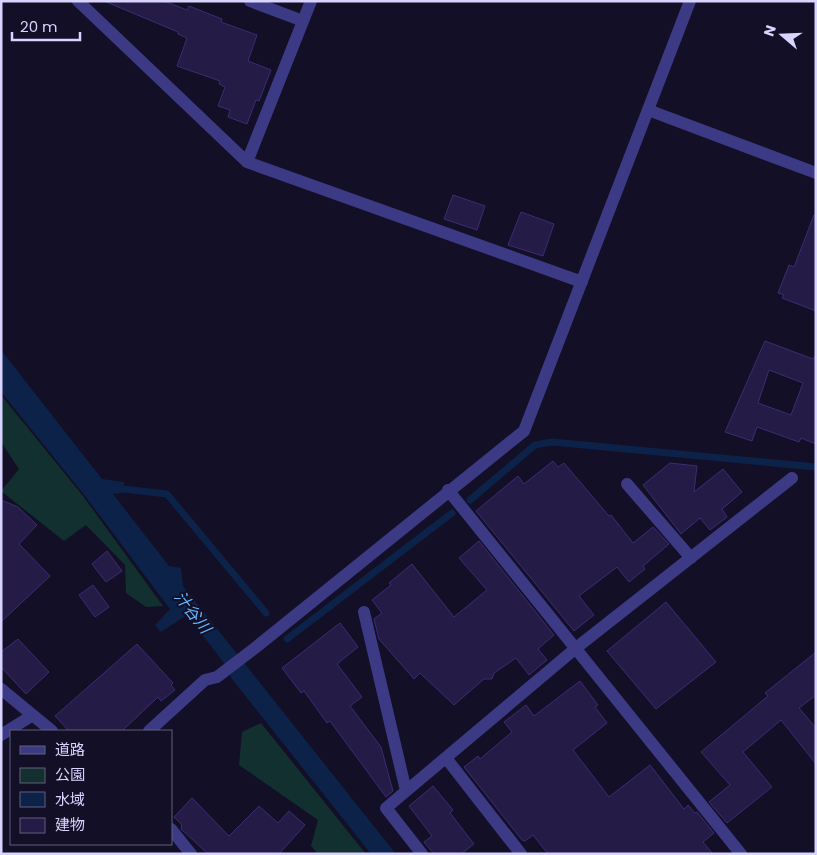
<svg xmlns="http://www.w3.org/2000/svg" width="817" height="855" font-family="Poppins,'Noto Sans JP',sans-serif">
	<rect width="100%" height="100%" fill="#130f26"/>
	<path fill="#12302f" d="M1 395 83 496 163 606 146 607 126 593 125 565 86 525 64 541 1 491 19 469 1 442Z
		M261 723 366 854H318L311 846 318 820 239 765 242 732Z"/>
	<path fill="#0c2248" d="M1 350 102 479 124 482V493L113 494 169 566 181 568 183 586 396 854H371L232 679 224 663 187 615 161 632 155 625 170 609 85 496 1 392Z"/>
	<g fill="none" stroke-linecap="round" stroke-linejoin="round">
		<path stroke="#0c2248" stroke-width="7" d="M115 488 167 494 266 613
			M470 500 535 445 552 442 816 467
			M287 639 452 513"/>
	</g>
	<path fill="#241b47" stroke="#3b2d73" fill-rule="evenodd" d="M104 1H164L187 10 189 6 222 19 221 22 257 35 248 61 271 70 259 101 256 100 247 124 228 117 230 110 218 106 225 87 219 84 220 81 177 66 187 38 178 34V32Z
		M453 195 485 206 477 230 444 219Z
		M521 212 554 224 543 256 508 245Z
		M814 215H816V311L782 298 784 295 778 293 789 265 794 267Z
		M765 341 813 359 816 354V444L801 438 799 442 757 427 752 441 725 432ZM769 370 803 383 791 415 758 403Z
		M553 461 558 467 564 463 609 516 611 515 633 543 653 527 669 544 643 566 645 569 629 582 617 567 579 596 594 615 574 631 476 511 518 476 524 484Z
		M670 463 697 466 694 492 723 469 742 492 722 509 727 517 710 530 700 518 681 534 643 485Z
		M1 500 18 507 37 525 19 544 50 576 1 622Z
		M479 541 554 635 538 649 547 660 529 675 516 658 494 673 492 679H484L454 705 420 673 414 679 379 639 374 619 382 613 372 600 391 585 389 583 412 564 454 617 487 590 459 558Z
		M107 551 122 571 106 582 92 564Z
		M93 585 109 607 95 617 79 595Z
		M666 602 716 662 656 709 607 651Z
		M340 623 358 647 337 664 362 697 350 706 381 747 393 791 386 797 330 721 327 723 304 691 301 693 282 668Z
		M18 639 49 672 26 694 1 667V652Z
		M137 644 173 683 171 685 175 690 161 701 158 697 122 731H69L55 716Z
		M816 652V695L799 708 816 728V764L781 720 743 752 772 787 727 823 709 802 730 785 701 752 768 696 765 693Z
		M580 681 598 705 595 707 607 723 573 750 609 797 650 765 684 809 688 805 695 813 697 812 714 833 703 842 713 854H548L533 835 525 841 522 840 464 767 478 756 480 759 512 732 504 722 526 705 534 716Z
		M433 786 453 810 450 813 474 844 461 854H434L424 842 432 836 409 806Z
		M192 798 229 836 259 806 278 823 289 811 305 825 279 854H208L181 829 182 825 174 817Z"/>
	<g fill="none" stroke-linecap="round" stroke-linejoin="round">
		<path stroke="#3d3a85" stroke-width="12" d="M78 1 247 162 582 282
			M250 1 303 21
			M648 110 816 173
			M247 162 311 1
			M627 484 691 558
			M448 490 741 854
			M364 612 406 791
			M1 689 52 731
			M149 731 205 680 217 677 255 648 524 431 690 1
			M1 735 33 715
			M446 758 521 854
			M171 829 191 854
			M422 854 386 808 576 648 792 478"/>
	</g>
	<g text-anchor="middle" stroke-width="4" stroke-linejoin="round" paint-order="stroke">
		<g font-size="16" font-style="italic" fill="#62b6ff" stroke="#130f26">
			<text transform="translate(193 612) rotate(52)" y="6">汁谷川</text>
		</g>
	</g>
	<rect width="817" height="855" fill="none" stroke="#d9d4ff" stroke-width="5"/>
	<rect x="10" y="730" width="162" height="115" fill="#130f26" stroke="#625e7d"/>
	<rect x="20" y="746" width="25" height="8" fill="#3d3a85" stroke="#625e7d"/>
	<text x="55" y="755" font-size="15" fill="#d9d4ff">道路</text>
	<rect x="20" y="768" width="25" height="15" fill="#12302f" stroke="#625e7d"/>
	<text x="55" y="780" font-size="15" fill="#d9d4ff">公園</text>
	<rect x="20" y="792" width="25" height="15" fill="#0c2248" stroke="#625e7d"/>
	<text x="55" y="805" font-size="15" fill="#d9d4ff">水域</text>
	<rect x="20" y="818" width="25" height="15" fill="#241b47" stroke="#625e7d"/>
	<text x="55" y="830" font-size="15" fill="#d9d4ff">建物</text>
	<g transform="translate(782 35) rotate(289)" stroke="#130f26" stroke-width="4" paint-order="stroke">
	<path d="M0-4L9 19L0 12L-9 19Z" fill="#d9d4ff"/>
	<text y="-8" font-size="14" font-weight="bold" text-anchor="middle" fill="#d9d4ff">N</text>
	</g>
	<path d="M12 32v8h68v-8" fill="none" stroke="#d9d4ff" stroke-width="2.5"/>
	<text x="20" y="32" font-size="15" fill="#d9d4ff" stroke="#130f26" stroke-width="4" paint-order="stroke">20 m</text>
</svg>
